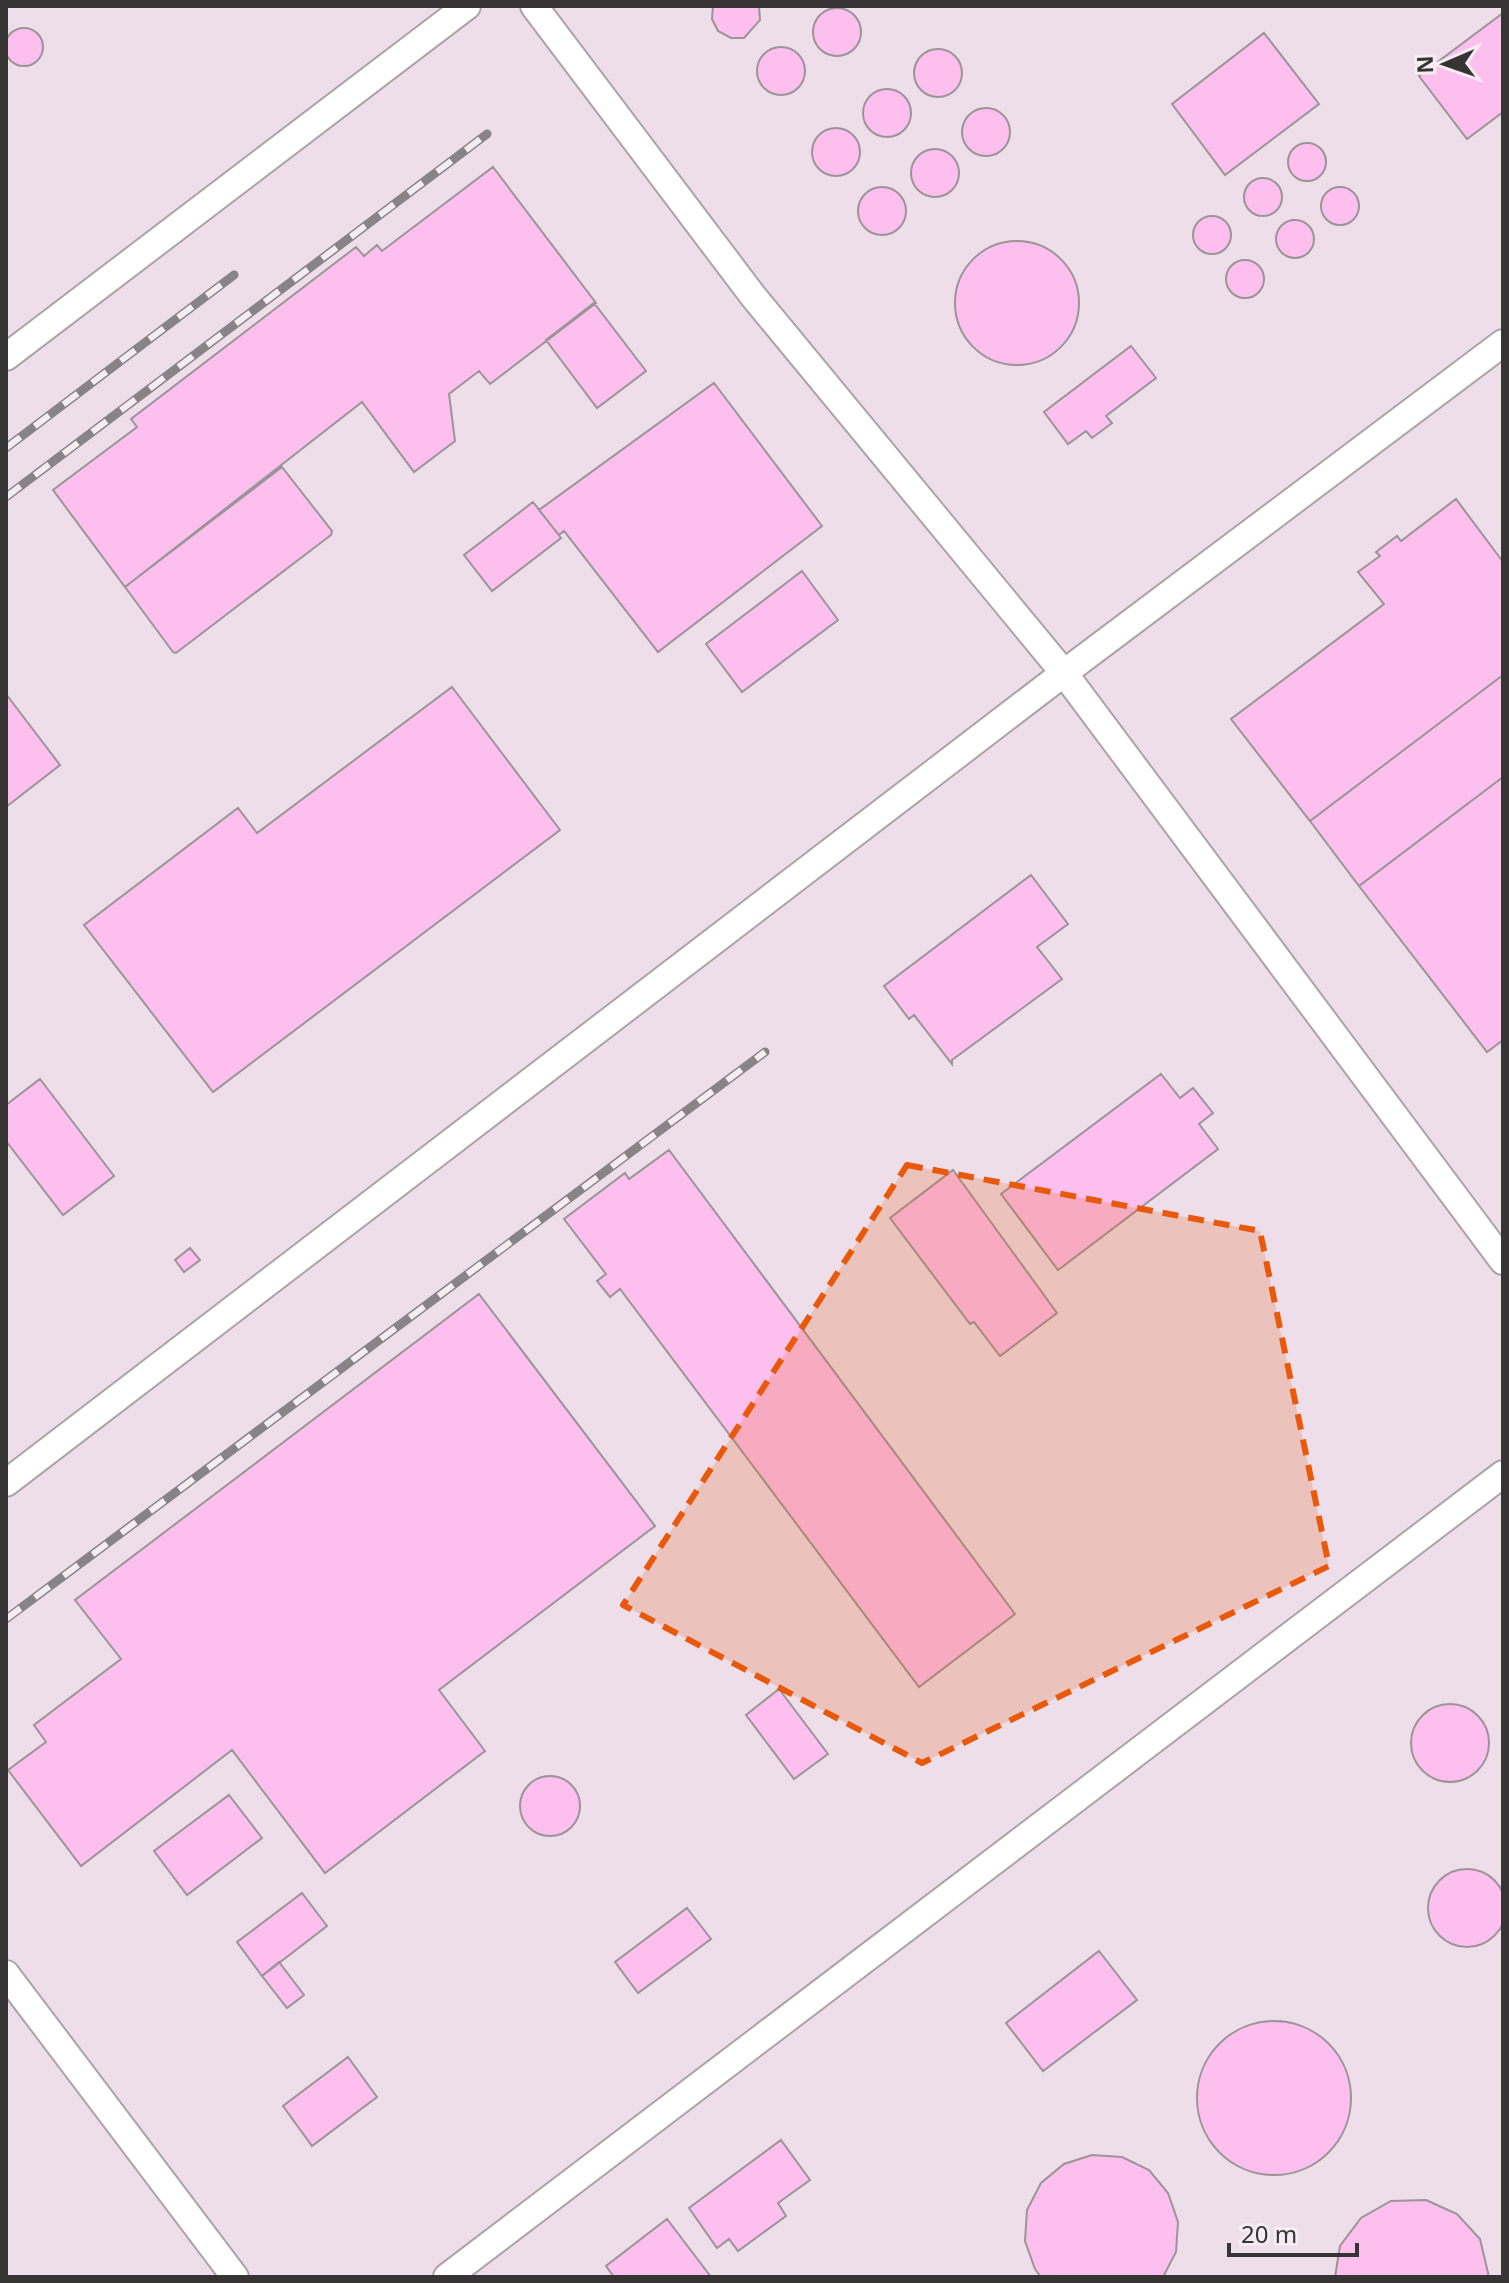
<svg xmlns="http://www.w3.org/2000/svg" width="1509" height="2283" font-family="'Noto Sans',sans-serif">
	<rect width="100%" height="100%" fill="#f6edf3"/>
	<path fill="#eddee9" d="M6 6H1503V2277H6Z"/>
	<path fill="#fdc0ee" stroke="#9b9499" stroke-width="2" d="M713 6H759L760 20 744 38H731L718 31 712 19Z
		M813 32a24 24 0 1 1 48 0a24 24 0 1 1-48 0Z
		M1503 13V112L1467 139 1419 76Z
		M5 47a19 19 0 1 1 38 0a19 19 0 1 1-38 0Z
		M1264 33 1319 104 1225 175 1172 104Z
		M757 71a24 24 0 1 1 48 0a24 24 0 1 1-48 0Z
		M914 73a24 24 0 1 1 48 0a24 24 0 1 1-48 0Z
		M863 113a24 24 0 1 1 48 0a24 24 0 1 1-48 0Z
		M962 132a24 24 0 1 1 48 0a24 24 0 1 1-48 0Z
		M812 152a24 24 0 1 1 48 0a24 24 0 1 1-48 0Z
		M1288 162a19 19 0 1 1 38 0a19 19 0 1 1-38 0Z
		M911 173a24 24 0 1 1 48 0a24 24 0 1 1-48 0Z
		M493 167 596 303 490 384 479 371 449 394 455 441 414 472 362 402 125 587 53 490 137 427 131 419 356 247 364 256 377 245 382 251Z
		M1244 197a19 19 0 1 1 38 0a19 19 0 1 1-38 0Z
		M858 211a24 24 0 1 1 48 0a24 24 0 1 1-48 0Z
		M1321 206a19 19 0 1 1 38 0a19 19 0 1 1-38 0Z
		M1193 235a19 19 0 1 1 38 0a19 19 0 1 1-38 0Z
		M1276 239a19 19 0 1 1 38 0a19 19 0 1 1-38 0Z
		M955 303a62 62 0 1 1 124 0a62 62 0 1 1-124 0Z
		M1226 279a19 19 0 1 1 38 0a19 19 0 1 1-38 0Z
		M594 303 646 371 597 408 546 340Z
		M1131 346 1156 378 1106 416 1112 423 1092 438 1086 431 1068 444 1044 412Z
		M714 383 822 526 658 652 564 531 559 535 539 510Z
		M282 467 332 531 331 535 176 653 173 652 125 587Z
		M1456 499 1503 562V675L1310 821 1231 719 1384 604 1358 572 1380 556 1376 552 1397 536 1401 541Z
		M533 502 561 538 492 591 464 555Z
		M802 571 838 620 742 692 706 644Z
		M1503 675V777L1359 886 1310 821Z
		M452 687 560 830 213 1092 84 925 238 808 257 833Z
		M6 694 60 765 6 807Z
		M1503 777V1040L1487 1052 1359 886Z
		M1031 875 1068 924 1037 947 1062 979 952 1060V1064L914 1015 909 1019 884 986Z
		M1161 1074 1180 1098 1193 1088 1213 1113 1199 1124 1218 1149 1058 1270 1001 1194Z
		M40 1079 114 1176 63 1215 6 1141V1105Z
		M669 1150 1015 1614 919 1687 620 1289 610 1297 597 1281 606 1274 564 1219 625 1173 629 1179Z
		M953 1170 1057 1313 1000 1356 974 1322 970 1324 890 1218Z
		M190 1248 200 1260 184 1272 175 1260Z
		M479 1294 655 1526 439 1690 485 1751 325 1873 232 1750 81 1866 8 1770 46 1742 34 1725 121 1659 75 1600Z
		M779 1689 828 1754 794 1779 746 1715Z
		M1411 1743a39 39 0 1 1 78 0a39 39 0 1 1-78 0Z
		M520 1806a30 30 0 1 1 60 0a30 30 0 1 1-60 0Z
		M229 1795 262 1838 187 1895 154 1851Z
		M1428 1908a39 39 0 1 1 78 0a39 39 0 1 1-78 0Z
		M302 1893 327 1926 262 1976 237 1942Z
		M687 1908 711 1939 638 1993 615 1962Z
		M1099 1951 1137 2000 1043 2071 1006 2023Z
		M279 1962 304 1995 287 2008 262 1976Z
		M1197 2098a77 77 0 1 1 154 0a77 77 0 1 1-154 0Z
		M348 2057 377 2097 312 2146 283 2106Z
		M781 2140 810 2180 778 2203 786 2216 738 2251 729 2239 717 2248 689 2208Z
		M1092 2155 1122 2157 1149 2170 1168 2193 1178 2222 1176 2252 1163 2277H1041L1035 2269 1025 2241 1027 2210 1041 2183 1064 2164Z
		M1426 2200 1457 2214 1480 2239 1489 2277H1335L1340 2246 1361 2218 1391 2201Z
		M667 2219 711 2277H614L606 2266Z"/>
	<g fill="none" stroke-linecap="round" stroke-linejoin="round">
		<g stroke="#aba3a9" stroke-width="30">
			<path id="lane" d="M534 6 753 296 1064 673 1503 1261
				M6 357 467 6
				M6 1483 1064 673 1503 343
				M6 1974 235 2277
				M447 2277 1503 1474"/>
		</g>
		<use href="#lane" stroke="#fff" stroke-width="26"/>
		<g stroke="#898387" stroke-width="9">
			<path id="rail" d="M6 448 234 275
				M6 497 487 134
				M6 1619 765 1052"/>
		</g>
		<use href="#rail" stroke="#f6edf3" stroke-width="6" stroke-dasharray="18" stroke-linecap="butt"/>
	</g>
	<path fill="#e8590c" fill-opacity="0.2" stroke="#e8590c" stroke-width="6" stroke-dasharray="16 10" stroke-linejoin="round" d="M907 1165 1260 1231 1329 1566 922 1763 623 1605Z"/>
	<rect width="1509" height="2283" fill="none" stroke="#373436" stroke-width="16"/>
	<g transform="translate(1445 64) rotate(268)" stroke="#f6edf3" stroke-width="6" paint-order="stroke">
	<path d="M0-6L14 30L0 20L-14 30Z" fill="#373436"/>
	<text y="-12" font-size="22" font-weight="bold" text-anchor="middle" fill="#373436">N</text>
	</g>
	<path d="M1229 2243v12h128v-12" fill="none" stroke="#373436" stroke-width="4"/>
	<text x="1241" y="2243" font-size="24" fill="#373436" stroke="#f6edf3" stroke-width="6" paint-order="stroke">20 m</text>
</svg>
